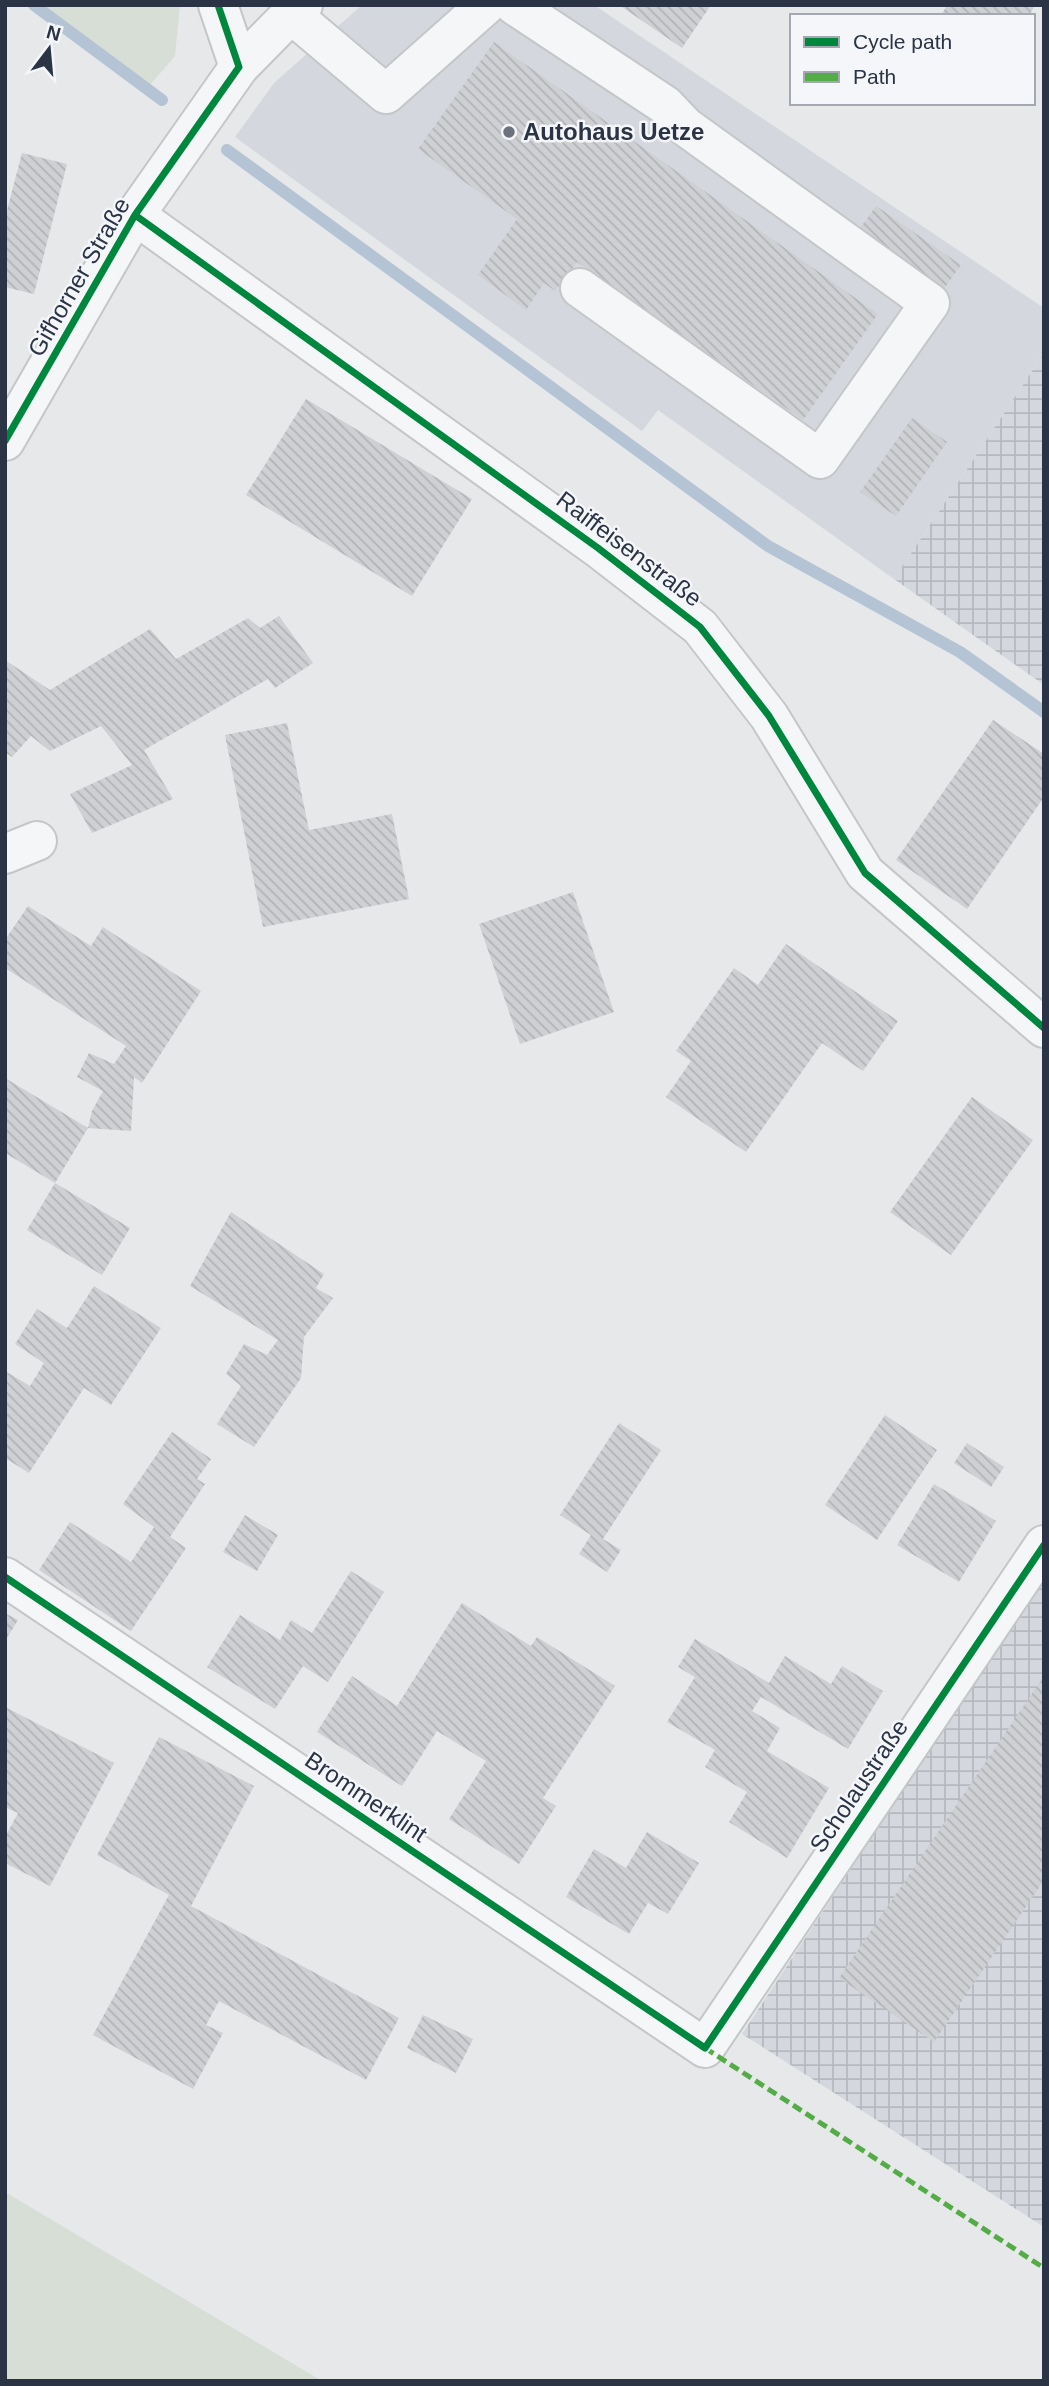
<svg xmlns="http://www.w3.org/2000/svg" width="1049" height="2386" font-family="Arial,sans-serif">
	<defs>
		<pattern id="industrial-grid" width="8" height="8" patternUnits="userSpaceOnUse" patternTransform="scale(1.75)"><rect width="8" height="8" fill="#d4d7dd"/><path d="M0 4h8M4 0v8" fill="none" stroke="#b6b9bf"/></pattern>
		<pattern id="building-back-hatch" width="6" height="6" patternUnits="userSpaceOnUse" patternTransform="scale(1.75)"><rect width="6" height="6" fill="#ced0d3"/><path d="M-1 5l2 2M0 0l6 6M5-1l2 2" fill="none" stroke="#b1b3b6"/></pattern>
	</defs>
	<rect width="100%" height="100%" fill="#e6e8ea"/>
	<path fill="#d4d7dd" d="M362 5H594L1044 308V353L894 579 658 410 642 431 235 137 274 83Z"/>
	<path fill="url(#industrial-grid)" d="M1044 353V685L894 579Z
		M1044 1576V2227L742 2034Z"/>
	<path fill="#d6ded6" d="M41 5H180L175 56 149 86Z
		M5 2192 322 2381H5Z"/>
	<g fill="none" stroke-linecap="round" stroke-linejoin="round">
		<path stroke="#b4c4d5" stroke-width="12" d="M34 5 162 100
			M227 150 768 546 960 652 1044 712"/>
	</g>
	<path fill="url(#building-back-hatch)" d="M619 5H711L682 48Z
		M947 5H1035L1029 16H941Z
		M494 42 878 314 803 420 577 262 555 291 544 283 526 310 478 275 517 219 418 149Z
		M22 153 67 164 34 294 5 287V218Z
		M876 206 961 265 943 290 858 231Z
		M306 399 472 499 412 596 246 495Z
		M912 418 947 442 896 516 860 492Z
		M279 616 313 663 275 688 268 679 144 750 173 799 92 833 70 794 132 765 101 726 50 751 31 736 12 757 5 752V660L50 690 150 629 176 659 248 618 260 628Z
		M993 720 1044 754V797L967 909 896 860Z
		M287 723 309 830 392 814 409 899 263 927 225 735Z
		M573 892 614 1012 520 1044 479 924Z
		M28 906 91 946 103 927 201 991 142 1083 134 1077 131 1131 88 1128 55 1183 5 1153V1078L88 1128 92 1111 103 1091 77 1077 89 1053 114 1064 126 1046 5 968V940Z
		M786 944 898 1021 863 1071 822 1043 746 1152 666 1097 691 1061 676 1051 734 968 758 985Z
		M972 1097 1033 1140 951 1255 890 1212Z
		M55 1183 130 1228 102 1275 27 1230Z
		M231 1212 324 1274 316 1288 333 1298 304 1337 301 1378 254 1447 217 1424 241 1386 226 1374 244 1344 267 1355 278 1340 190 1286Z
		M94 1286 161 1328 111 1405 84 1388 29 1473 5 1458V1371L30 1386 44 1363 15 1344 37 1309 67 1328Z
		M885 1415 937 1450 877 1540 825 1505Z
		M619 1423 661 1450 603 1539 621 1550 607 1572 579 1554 591 1535 560 1515Z
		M172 1432 211 1459 197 1479 205 1484 170 1537 186 1548 131 1631 39 1570 70 1522 131 1562 154 1527 123 1504Z
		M967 1443 1004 1467 991 1487 954 1463Z
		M934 1484 996 1521 959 1582 897 1545Z
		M245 1515 278 1535 257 1571 223 1552Z
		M351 1571 384 1592 328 1682 303 1666 275 1709 207 1667 240 1615 280 1640 291 1620 312 1633Z
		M462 1603 531 1646 537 1637 615 1686 543 1798 556 1806 519 1864 449 1819 486 1761 437 1731 402 1786 317 1732 352 1676 397 1706Z
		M5 1613 18 1620 5 1641Z
		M695 1639 769 1683 785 1656 831 1684 842 1666 883 1691 848 1749 761 1697 752 1711 780 1728 767 1751 829 1788 787 1858 729 1822 747 1792 705 1767 715 1750 667 1722 695 1677 678 1667Z
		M1044 1676V1880L934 2042 839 1978Z
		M5 1707 114 1763 50 1886 5 1863V1837L18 1813 5 1807Z
		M159 1737 254 1786 191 1906 399 2018 366 2080 219 2001 206 2025 223 2033 193 2089 93 2035 169 1895 97 1855Z
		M647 1832 699 1863 668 1914 648 1903 629 1934 566 1897 594 1849 626 1868Z
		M423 2015 473 2039 456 2073 407 2048Z"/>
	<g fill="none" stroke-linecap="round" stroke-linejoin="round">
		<g stroke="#c4c6c8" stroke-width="42">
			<path id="minor" d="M218 5 239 67
				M514 5 665 105 686 127 930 303 820 459 580 288
				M291 14 386 94 486 5
				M135 215 598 548 700 627 769 716 865 873 1044 1028
				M5 441 135 215 239 67 291 14 303 5
				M5 854 37 841
				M5 1577 705 2048 1044 1545"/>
		</g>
		<use href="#minor" stroke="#f5f6f7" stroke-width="38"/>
		<path stroke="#54ac47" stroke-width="5" stroke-dasharray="10 5" stroke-linecap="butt" d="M705 2048 1044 2268"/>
		<g stroke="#f4f6f9" stroke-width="11">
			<path id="cycleway" d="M135 215 598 548 700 627 769 716 865 873 1044 1028
				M5 441 135 215 239 67 218 5
				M5 1577 705 2048 1044 1545"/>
		</g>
		<use href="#cycleway" stroke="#00873e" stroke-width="7"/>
	</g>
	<circle fill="#6c737f" stroke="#f4f6f9" stroke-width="2.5" cx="509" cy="132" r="7"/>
	<g text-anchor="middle" stroke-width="5" stroke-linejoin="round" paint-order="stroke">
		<g font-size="24" font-weight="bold" fill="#2b3445" stroke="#f4f6f9" text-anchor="start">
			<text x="523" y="140">Autohaus Uetze</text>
		</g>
		<g font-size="24" fill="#2b3445" stroke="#f4f6f9">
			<text transform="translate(79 277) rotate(-60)" y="8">Gifhorner Straße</text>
			<text transform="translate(629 549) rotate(37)" y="8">Raiffeisenstraße</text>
			<text transform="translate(859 1786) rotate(-56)" y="8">Scholaustraße</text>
			<text transform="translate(366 1797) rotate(34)" y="8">Brommerklint</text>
		</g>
	</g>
	<rect width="1049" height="2386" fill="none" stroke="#2b3445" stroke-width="14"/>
	<rect x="790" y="14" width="245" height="91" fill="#f4f6f9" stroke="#a4a8b1" stroke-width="2"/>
	<rect x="804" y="37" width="35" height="10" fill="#00873e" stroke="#a4a8b1" stroke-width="2"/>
	<text x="853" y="49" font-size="21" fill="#2b3445">Cycle path</text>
	<rect x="804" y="72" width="35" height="10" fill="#54ac47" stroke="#a4a8b1" stroke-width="2"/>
	<text x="853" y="84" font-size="21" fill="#2b3445">Path</text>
	<g transform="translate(49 49) rotate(16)" stroke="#f4f6f9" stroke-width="5" paint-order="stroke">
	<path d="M0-5L12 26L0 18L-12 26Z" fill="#2b3445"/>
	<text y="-10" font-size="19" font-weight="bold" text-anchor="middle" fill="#2b3445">N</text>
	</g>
</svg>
